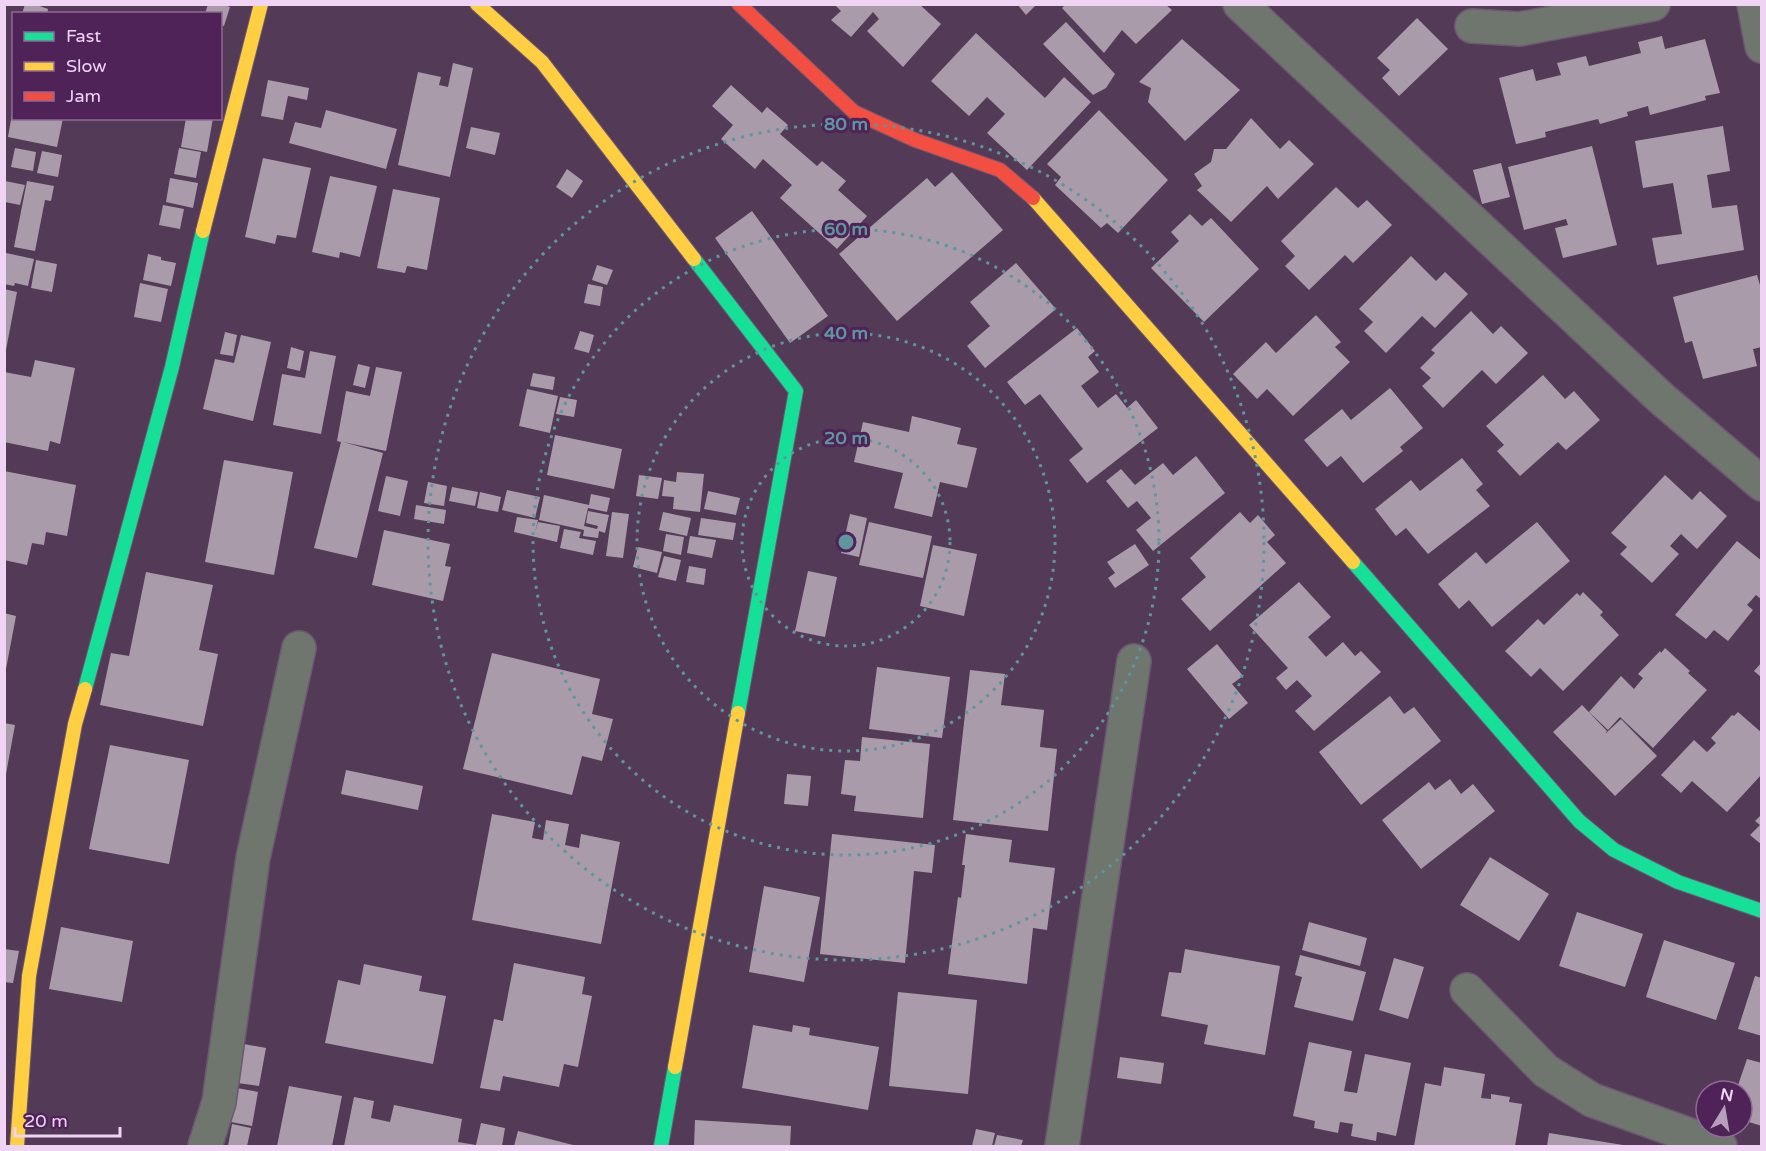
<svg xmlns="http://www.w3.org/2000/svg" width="1766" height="1151" font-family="'Varela Round',sans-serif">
	<rect width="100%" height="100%" fill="#533a57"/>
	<path fill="#aa9bab" d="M25 4H34L48 9 47 14H22Z
		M208 4H221L230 7 224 26 220 25V14H205Z
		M834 4H919L941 24 903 67 867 31 879 19 873 12 851 37 831 20 841 11Z
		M1017 4H1037L1026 15Z
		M1066 4H1165L1172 10 1136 44 1122 30 1104 53 1062 8Z
		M1417 18 1448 49 1399 96 1382 78 1390 70 1377 58Z
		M1066 22 1115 74 1106 88 1093 95 1043 44Z
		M976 33 1045 98 1064 77 1091 102 1027 170 987 133 1005 114 987 97 969 116 931 81Z
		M1662 36 1665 49 1705 39 1720 93 1705 96 1706 100 1650 115 1648 106 1627 112 1628 116 1600 124 1598 119 1545 132 1546 137 1516 144 1499 78 1533 69 1536 81 1561 75 1557 63 1586 56 1589 66 1641 53 1638 42Z
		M1182 39 1240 90 1185 141 1148 102 1151 88 1139 82Z
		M453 63 473 68 450 177 398 165 418 72 441 77 439 85 448 87Z
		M268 80 309 88 307 100 288 96 283 120 261 116Z
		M731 85 762 113 767 107 788 125 780 134 817 166 822 161 846 181 838 190 867 216 837 249 780 198 792 185 763 159 755 169 721 139 733 125 712 106Z
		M326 110 397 129 386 169 289 143 295 122 321 128Z
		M1099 110 1168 180 1118 233 1107 223 1101 228 1055 185 1061 177 1047 164Z
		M12 114 14 118H63L57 147 8 137Z
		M186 118H213L207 152 181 147Z
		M1251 118 1280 149 1289 140 1314 164 1278 199 1267 186 1231 222 1197 190 1202 186 1194 174 1211 162 1214 149H1226Z
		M1723 126 1730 171 1707 175 1712 208 1737 205 1744 250 1657 265 1652 238 1682 234 1673 183 1643 188 1635 141Z
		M471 127 500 133 495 155 466 148Z
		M1592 146 1617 245 1563 258 1555 228 1568 225 1566 219 1524 230 1508 167Z
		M15 148 36 152 33 171 11 167Z
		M179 148 201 152 196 178 174 174Z
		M42 151 62 155 58 177 37 173Z
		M263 158 311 168 296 238 277 235 275 244 245 237Z
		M1501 163 1510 197 1482 204 1473 170Z
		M567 169 583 181 572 198 556 187Z
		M952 172 1003 230 897 321 839 254 927 178 935 187Z
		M330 176 377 186 360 257 340 252 339 258 312 252Z
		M170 178 198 183 193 208 166 202Z
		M5 181 25 185 20 205 5 202Z
		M27 181 54 186 51 201 45 200 35 251 14 247Z
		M1336 187 1358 208 1367 200 1392 225 1353 263 1345 255 1309 290 1285 266 1295 256 1281 241Z
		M393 189 440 198 427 270 407 266 405 273 377 268Z
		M163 205 184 209 180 229 159 225Z
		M752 211 828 316 790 343 715 238Z
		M1190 214 1202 226 1211 218 1259 269 1204 322 1151 268 1179 241 1171 232Z
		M6 253 34 259 28 286 15 283 14 286 4 284Z
		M148 254 161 257V260L176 263 171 286 143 280Z
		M1411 256 1436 281 1445 272 1468 294 1435 328 1422 316 1386 353 1364 331 1373 322 1359 309Z
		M36 260 57 264 52 292 31 288Z
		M1016 263 1056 309 985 368 967 346 990 326 970 302Z
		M597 265 613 270 607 285 592 280Z
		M1757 275 1762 292V347L1753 349 1757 366 1703 379 1692 341 1685 343 1673 297Z
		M140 283 168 289 161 322 134 317Z
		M588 284 603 287 600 306 584 303Z
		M4 289 17 292 6 350H4Z
		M1471 311 1493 334 1501 326 1528 353 1496 384 1482 370 1443 408 1422 386 1431 378 1420 368 1435 353 1431 350Z
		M1316 315 1341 342 1335 347 1350 362 1293 416 1267 389 1257 399 1233 374 1266 342 1276 353Z
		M1077 328 1095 351 1088 357 1099 372 1081 386 1098 408 1116 394 1127 408 1136 400 1158 428 1087 483 1069 460 1083 449 1040 394 1025 405 1007 382Z
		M580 331 594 335 589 353 574 349Z
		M225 332 237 335 233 356 220 354Z
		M241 335 271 342 253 421 203 409 215 359 234 363Z
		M291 347 304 351 300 371 287 368Z
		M310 351 336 356 321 434 273 425 282 374 305 378Z
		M35 360 75 368 60 444 50 441 48 451 4 442V372L31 377Z
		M358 364 370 367 365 388 353 385Z
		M376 367 402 372 386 451 343 442 383 453 357 558 314 548 341 442 337 441 346 391 370 396Z
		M533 373 555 377 553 390 530 386Z
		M1543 375 1565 399 1574 391 1600 420 1566 450 1558 442 1520 476 1497 451 1504 445 1486 426Z
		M1390 388 1423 428 1400 447 1403 451 1363 483 1341 456 1327 467 1304 440 1342 409 1351 420Z
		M527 389 558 396 550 433 519 426Z
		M560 397 577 400 574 417 556 414Z
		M912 416 961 428 957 444 977 448 967 488 940 482 932 517 894 508 903 473 854 462 863 422 909 432Z
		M555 435 622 449 614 489 547 475Z
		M1196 456 1225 493 1153 551 1136 530 1151 518 1137 501 1128 508 1106 481 1121 469 1135 485 1163 463 1173 475Z
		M1462 458 1483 484 1476 490 1490 506 1428 554 1406 528 1396 536 1375 509 1411 480 1420 491Z
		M224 460 293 472 274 575 205 562Z
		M4 471 76 485 67 536 46 532 44 545 32 543 27 565 4 560Z
		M677 472 704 474 700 512 673 509 674 497 662 496 664 480 676 482Z
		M639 475 662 478 658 499 636 496Z
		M1665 475 1692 500 1700 491 1727 516 1697 549 1681 534 1670 546 1679 554 1652 583 1620 554 1627 547 1611 533Z
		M386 476 408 481 400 516 378 511Z
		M428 482 447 486 444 506 424 503Z
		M452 487 478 492 475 506 449 501Z
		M507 490 540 497 535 518 502 510Z
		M708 491 740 498 736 515 704 509Z
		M480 492 501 497 498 512 477 508Z
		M591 494 610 498 607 512 588 508 584 526 597 529 598 526 586 523 588 511 609 515 605 533 599 531 598 538 583 536 584 530 539 520 544 495 589 505Z
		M416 505 446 510 444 524 414 519Z
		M612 512 629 514 623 558 606 556Z
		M663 512 691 518 687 536 659 530Z
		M1240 512 1250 523 1258 515 1275 535 1267 542 1286 563 1210 631 1181 599 1206 577 1190 558Z
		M850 514 867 518 859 557 841 553Z
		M517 517 538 520 535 533 538 522 560 526 557 542 514 532Z
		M701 518 736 523 733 540 698 535Z
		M869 522 932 536 923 578 859 565Z
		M1537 522 1570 561 1492 627 1469 600 1459 609 1438 584 1476 552 1486 564Z
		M564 529 581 532 579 538 596 541 593 555 560 548Z
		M384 530 450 544 445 566 451 567 443 601 372 585Z
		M666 534 684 537 681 555 663 551Z
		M690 536 716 540 712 558 687 553Z
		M1737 541 1762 561V600L1756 595 1747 605 1753 610 1728 641 1714 630 1706 639 1675 615Z
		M1135 544 1149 565 1115 588 1108 578 1115 573 1107 562Z
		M933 545 977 554 964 616 920 606Z
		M638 547 662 552 657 573 633 567Z
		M664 556 681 560 676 581 658 577Z
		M689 566 706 569 704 585 686 582Z
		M808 571 837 577 825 637 795 631Z
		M146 572 213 585 199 650 218 654 203 726 100 705 111 653 129 656Z
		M1299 582 1331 617 1308 637 1326 657 1343 642 1355 656 1361 651 1381 672 1314 731 1295 711 1312 696 1297 680 1286 690 1276 678 1288 668 1249 625Z
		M1583 592 1603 612 1600 615 1619 635 1563 691 1540 668 1531 677 1505 651 1538 619 1544 625 1577 593 1580 596Z
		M4 613 16 616 6 669 4 668Z
		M1217 644 1243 676 1232 684 1248 703 1229 719 1187 669Z
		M1665 648 1690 671 1688 673 1707 690 1653 748 1620 717 1608 730 1589 712 1621 676 1634 689 1643 678 1638 674 1660 651 1661 653Z
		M492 653 600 679 592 714 613 719 602 761 582 756 572 795 463 769Z
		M1762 662V678L1754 671Z
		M877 667 950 677 942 738 869 729Z
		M970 670 1005 674 1001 705 1044 710 1040 747 1057 749 1048 831 953 820Z
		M1390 696 1404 714 1414 707 1441 741 1361 805 1319 752Z
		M1582 705 1607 731 1605 734 1621 719 1657 756 1615 796 1553 732Z
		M1738 712 1762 733V774L1727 812 1692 781 1681 793 1661 775 1694 740 1707 752 1716 743 1711 738 1732 715 1734 716Z
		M4 723 15 725 6 774H4Z
		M862 737 930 744 923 818 854 811 856 796 841 794 845 760 860 761Z
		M110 745 189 760 169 864 89 849Z
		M346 770 423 786 418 810 341 794Z
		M787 774 811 776 808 806 784 804Z
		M1450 779 1461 794 1473 784 1495 811 1421 869 1382 820 1429 782 1435 790Z
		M492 814 535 822 532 838 543 840 546 820 569 824 565 845 579 848 581 834 620 842 601 944 472 920Z
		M1762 814V845L1750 835 1760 825 1755 821Z
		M832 834 935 845 932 873 914 871 905 963 820 954Z
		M966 834 1012 840 1009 862 1055 868 1047 930 1033 928 1027 984 948 974 958 897 961 898 965 865H962Z
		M1490 857 1549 894 1519 941 1460 905Z
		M764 886 820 897 804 982 749 972Z
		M1577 912 1643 934 1625 987 1559 966Z
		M1309 922 1367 938 1360 966 1302 950Z
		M61 927 133 941 122 1002 49 989Z
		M1664 940 1735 963 1716 1020 1646 997Z
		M4 949 19 951 13 983 4 982Z
		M1185 949 1280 966 1265 1055 1204 1044 1208 1025 1161 1016 1169 972 1181 973Z
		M1300 955 1366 972 1353 1021 1294 1007 1302 977 1295 975Z
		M1394 958 1424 967 1408 1019 1379 1010Z
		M514 963 585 977 582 994 592 996 578 1067 564 1064 559 1087 503 1076 500 1091 480 1088 494 1019 503 1021Z
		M364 964 422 976 419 991 446 996 433 1064 325 1043 338 980 360 985Z
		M1755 976 1762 978V1036L1738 1029Z
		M898 992 977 1000 968 1094 889 1086Z
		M753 1025 792 1032 793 1025 810 1028 809 1035 879 1047 868 1110 742 1088Z
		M1309 1042 1352 1051 1344 1091 1357 1093 1365 1054 1411 1063 1396 1136 1377 1132 1376 1141 1351 1136 1353 1124 1340 1122 1338 1133 1314 1128 1315 1121 1293 1116Z
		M244 1044 266 1048 259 1086 237 1083Z
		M1120 1057 1164 1063 1161 1084 1117 1078Z
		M1747 1059 1762 1063V1126L1742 1120V1091H1736Z
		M1444 1067 1485 1074 1481 1098 1491 1099V1094L1510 1097 1509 1102 1522 1104 1515 1146H1414L1425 1083 1441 1086Z
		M289 1086 342 1096 332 1146H277Z
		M237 1088 258 1092 252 1126 231 1122Z
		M354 1097 374 1101 371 1118 390 1122 394 1105 462 1119 458 1142 476 1145 481 1123 505 1128 502 1146H344Z
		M695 1120 791 1126 790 1146H694Z
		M232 1124 251 1128 247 1146H228Z
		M976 1129 995 1133 992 1146H972Z
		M518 1131 577 1146H514Z
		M1549 1133 1623 1145V1146H1547Z
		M997 1135 1023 1140 1021 1146H994Z"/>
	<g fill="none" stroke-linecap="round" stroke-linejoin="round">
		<g stroke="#6d5871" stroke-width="36">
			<path id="street" d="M1240 4 1662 399 1762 484
				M1754 4 1762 46
				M1472 26 1520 29 1653 4
				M1467 990 1546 1071 1592 1100 1720 1146
				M205 1146 219 1102 253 858 299 648
				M1062 1146 1134 661"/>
		</g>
		<g stroke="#6d5871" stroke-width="16">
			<path id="fast" d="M694 259 796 391 738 713
				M1353 562 1579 821 1614 850 1678 882 1762 911
				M85 689 172 367 203 231
				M661 1146 675 1067"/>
		</g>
		<g stroke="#6d5871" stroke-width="16">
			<path id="slow" d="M477 4 542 62 694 259
				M1033 198 1353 562
				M203 231 261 4
				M675 1067 738 713
				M17 1146 29 976 75 724 85 689"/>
		</g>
		<g stroke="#6d5871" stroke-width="16">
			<path id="jam" d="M739 4 854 112 915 140 1000 170 1033 198"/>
		</g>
		<use href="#street" stroke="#6f766e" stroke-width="33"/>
		<use href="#fast" stroke="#16e098" stroke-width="14"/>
		<use href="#slow" stroke="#ffcf43" stroke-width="14"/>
		<use href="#jam" stroke="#f24e42" stroke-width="14"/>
	</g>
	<g fill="none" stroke="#5d979d" stroke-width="3" stroke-dasharray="3 6">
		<circle cx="846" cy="542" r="104"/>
		<circle cx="846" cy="542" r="209"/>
		<circle cx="846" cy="542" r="313"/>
		<circle cx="846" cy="542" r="418"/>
	</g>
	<circle cx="846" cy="542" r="9" fill="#5d979d" stroke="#4f2358" stroke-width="3"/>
	<g font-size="18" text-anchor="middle" font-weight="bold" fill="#5d979d" stroke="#4f2358" stroke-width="6" stroke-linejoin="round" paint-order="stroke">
		<text x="846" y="130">80 m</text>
		<text x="846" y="235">60 m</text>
		<text x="846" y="339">40 m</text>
		<text x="846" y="444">20 m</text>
	</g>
	<rect width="1766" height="1151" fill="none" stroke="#efd4f4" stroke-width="12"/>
	<rect x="12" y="12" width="210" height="108" fill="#4f2358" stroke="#8f6a96" stroke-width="1.5"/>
	<rect x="24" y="32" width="30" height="9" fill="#16e098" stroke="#8f6a96" stroke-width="1.5"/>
	<text x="66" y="42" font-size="18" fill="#efd4f4">Fast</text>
	<rect x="24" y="62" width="30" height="9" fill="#ffcf43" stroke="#8f6a96" stroke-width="1.5"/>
	<text x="66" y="72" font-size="18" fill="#efd4f4">Slow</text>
	<rect x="24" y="92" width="30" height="9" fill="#f24e42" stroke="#8f6a96" stroke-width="1.5"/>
	<text x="66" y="102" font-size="18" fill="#efd4f4">Jam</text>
	<g transform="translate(1724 1109) rotate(11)"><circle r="28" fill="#4f2358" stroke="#8f6a96" stroke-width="1.5"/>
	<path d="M0-4.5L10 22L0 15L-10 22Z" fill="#b89ebd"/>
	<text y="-9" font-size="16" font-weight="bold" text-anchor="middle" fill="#efd4f4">N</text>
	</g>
	<path d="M15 1127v9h105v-9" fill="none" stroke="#efd4f4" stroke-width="3"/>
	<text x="24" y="1127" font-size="18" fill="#efd4f4" stroke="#4f2358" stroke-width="4.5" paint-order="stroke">20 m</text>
</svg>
